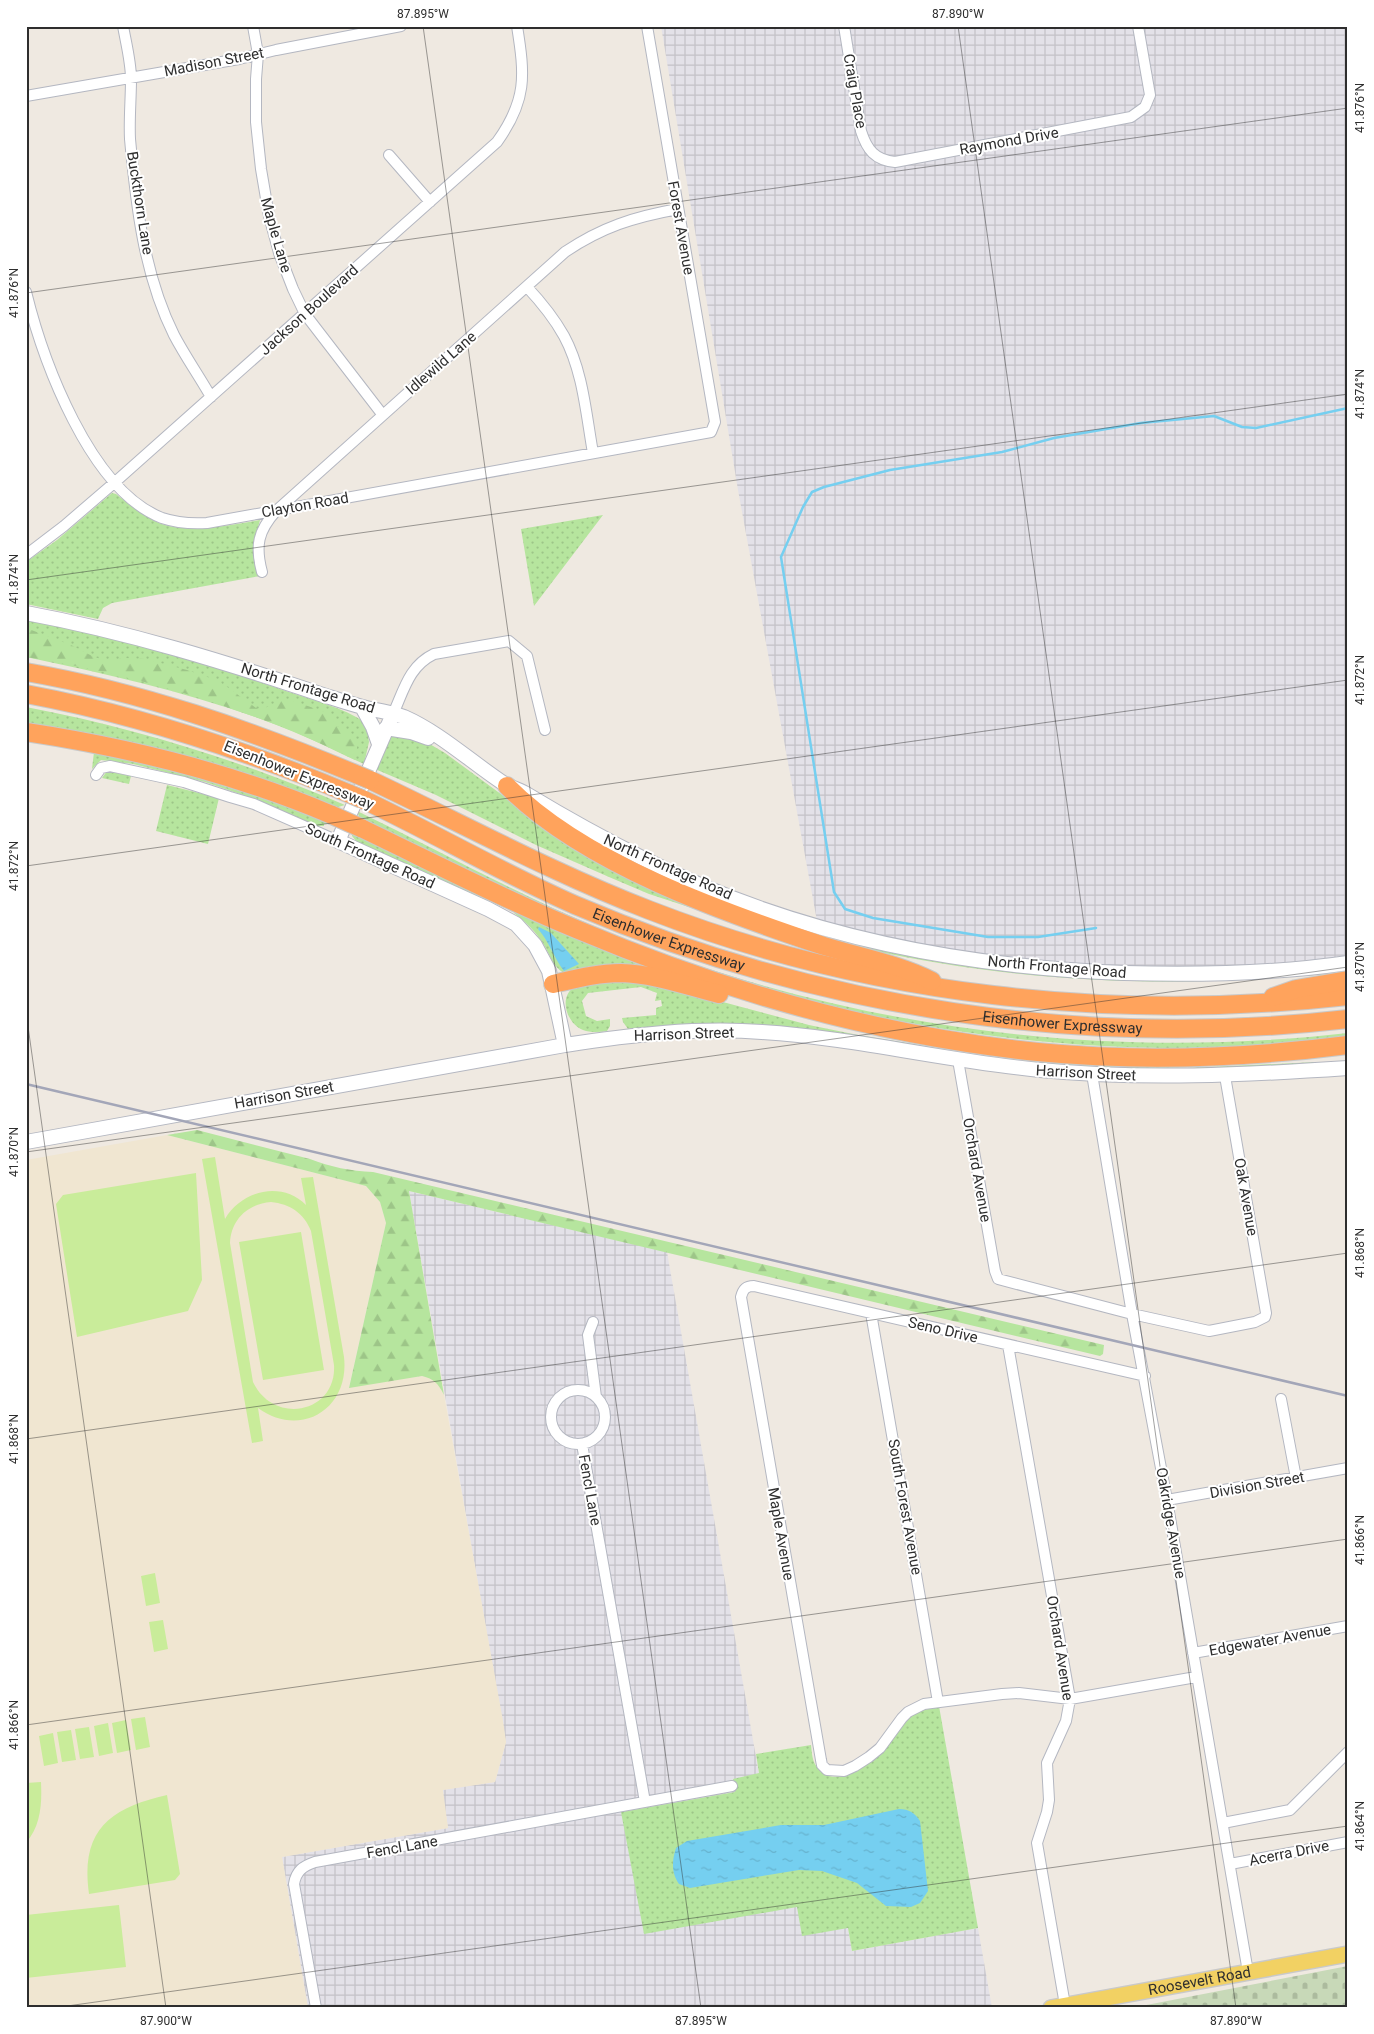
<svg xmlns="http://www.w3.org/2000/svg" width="1374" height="2034" font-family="Roboto,sans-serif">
	<defs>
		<pattern id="industrial-grid" width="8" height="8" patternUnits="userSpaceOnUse" patternTransform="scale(1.25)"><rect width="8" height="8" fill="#e3e1e8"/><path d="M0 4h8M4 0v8" fill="none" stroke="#c3c1c7"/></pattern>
		<pattern id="grass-dots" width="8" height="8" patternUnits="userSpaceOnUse" patternTransform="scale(1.25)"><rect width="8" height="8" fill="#b6e59e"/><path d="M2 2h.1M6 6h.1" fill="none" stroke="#9dc588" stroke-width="1.8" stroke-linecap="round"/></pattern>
		<pattern id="forest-firs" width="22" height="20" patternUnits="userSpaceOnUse" patternTransform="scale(1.25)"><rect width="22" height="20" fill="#b6e59e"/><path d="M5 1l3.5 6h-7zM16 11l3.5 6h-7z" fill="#9dc588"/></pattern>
		<pattern id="cemetery-stones" width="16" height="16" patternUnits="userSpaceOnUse" patternTransform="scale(1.25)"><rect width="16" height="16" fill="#c8d9b8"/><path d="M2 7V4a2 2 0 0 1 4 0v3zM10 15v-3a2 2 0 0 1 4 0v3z" fill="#acbb9e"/></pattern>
		<pattern id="water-ripples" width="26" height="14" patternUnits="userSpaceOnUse" patternTransform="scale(1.25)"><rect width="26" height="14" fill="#75cff0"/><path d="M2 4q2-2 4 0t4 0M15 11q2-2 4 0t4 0" fill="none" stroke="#66b2ce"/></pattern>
	</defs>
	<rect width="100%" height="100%" fill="#efe9e1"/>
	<path fill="url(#industrial-grid)" d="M661 26H1348V957L1203 969 1119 967 1045 963 937 948 817 921 738 490Z
		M409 1191 667 1252 759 1774 735 1792 621 1812 797 1907 848 1928 852 1951 978 1928 992 2008H308L282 1857 448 1828 442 1790 495 1782 506 1742Z"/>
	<path fill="#f0e6d1" d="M167 1135 366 1186 380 1202 386 1223 349 1387 422 1376 433 1379 438 1384 444 1395 503 1721 506 1742 495 1782 443 1790 448 1828 282 1857 308 2008H26V1160Z"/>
	<path fill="url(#grass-dots)" d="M112 493 116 494C129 504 142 515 157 522 185 535 231 525 260 520L255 539 260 576 112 603 103 608 98 619 26 604V562L57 540Z
		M603 515 534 606 521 529Z
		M26 619C115 636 201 661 286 691 312 700 343 707 366 723L369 742 364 764C341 754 318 742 295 732 208 697 117 676 26 657Z
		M26 707C136 728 242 761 345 805L335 808 26 724Z
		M394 734 428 743 445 753 520 808 704 912 649 894 609 877 536 845 436 795 375 769 389 738Z
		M94 752C177 770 251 792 330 823L324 824V826H318L240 794 205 782 133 764 101 760 92 769Z
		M107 771 131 776 129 784 102 778Z
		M167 785 219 798 208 844 156 831Z
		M357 811C438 850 517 894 600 929 835 1026 1095 1062 1348 1033V1038C1293 1043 1238 1048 1183 1048 1006 1048 838 1017 671 960 645 951 620 938 595 928 516 894 438 856 360 819Z
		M352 833 506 907 505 908 357 842 352 836Z
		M515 911 651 970 564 973C553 967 550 955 544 945 536 932 526 922 514 913Z
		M753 912 1015 970 1348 968V972C1209 986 1078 986 939 963 892 955 844 946 799 931 783 927 768 919 753 912Z
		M618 979 693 994 809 1025 858 1035 994 1057 1058 1063 1187 1068 1317 1062V1065L1207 1071 1078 1068 709 1025 628 1029 623 1022 622 1018 656 1015V1008L662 1006 661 1000 655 1001 657 993 641 987 588 993 582 1001 586 1016 597 1021 610 1019V1026L607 1031C599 1032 591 1033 583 1030 567 1024 557 996 576 986 585 981 607 981 618 979Z
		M939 1706 978 1928 852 1951 848 1928 802 1936 797 1907 644 1934 621 1812 735 1792 733 1779 759 1773 756 1754 811 1745C812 1753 812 1761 817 1767 834 1792 873 1763 886 1748 895 1738 900 1724 910 1717 919 1710 929 1709 939 1706Z"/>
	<path fill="url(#forest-firs)" d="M26 628 71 645 94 657 108 661 124 658 145 659 187 670 219 681 256 708H265L279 701H293L328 713 337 726 351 733 357 742V750L355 760C258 711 134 674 26 657Z
		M197 1130 310 1159C330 1167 351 1171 373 1172L1104 1345 1103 1354 1100 1356 409 1191 444 1395C438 1383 434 1379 422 1376L349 1388 386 1223 380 1202 366 1186 167 1135Z"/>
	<path fill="url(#cemetery-stones)" d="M1348 1966V2008H1131Z"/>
	<path fill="#c9ec9a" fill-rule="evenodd" d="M215 1157 225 1219C241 1191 281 1180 306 1205L301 1178 313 1177 344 1357C350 1409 300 1439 258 1408L263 1441 252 1443 202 1159ZM271 1202C290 1204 304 1213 311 1231L334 1365C337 1413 274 1426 253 1382L230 1243C231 1220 247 1204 271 1202Z
		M196 1173 202 1280 188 1311 77 1337 56 1204 63 1195Z
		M301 1232 324 1370 263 1380 239 1242Z
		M155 1573 160 1603 146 1606 141 1576Z
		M163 1620 168 1649 154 1652 149 1622Z
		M145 1717 150 1747 136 1750 131 1719Z
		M126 1720 131 1750 117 1753 112 1723Z
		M108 1723 113 1753 99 1756 94 1726Z
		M89 1727 94 1757 80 1759 75 1729Z
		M71 1730 76 1760 62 1762 57 1732Z
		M53 1733 58 1763 44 1766 39 1736Z
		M41 1782C42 1804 41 1825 26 1843V1783Z
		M167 1795 180 1874 175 1880 89 1894C80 1830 110 1808 167 1795Z
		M119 1905 126 1967 26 1978V1915Z"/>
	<path fill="url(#water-ripples)" d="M539 927 551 933 579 964 564 971C554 958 549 941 538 929Z
		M899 1809C909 1809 915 1813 920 1821L928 1891 920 1903 911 1907 886 1906 857 1883 822 1871 799 1870 690 1888 679 1884C671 1873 672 1860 676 1848L687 1841 781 1825H824Z"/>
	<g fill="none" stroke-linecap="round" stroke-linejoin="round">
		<path stroke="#75cff0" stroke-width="2.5" d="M1096 928 1038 937H988L873 918 845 909 834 892 781 557 803 507 812 492 824 487 890 470 1002 452 1054 438 1141 423 1214 416 1242 427 1256 428 1348 408"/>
		<g stroke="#b4b7c1" stroke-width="12">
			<path id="street" d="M123 26C126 43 131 62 131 79 131 99 129 119 130 139 136 205 144 275 174 335 185 356 199 376 211 397
				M253 26 258 54 256 79V122L261 169 269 216 279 253 293 289 305 314 382 414
				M844 26 861 131C867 150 875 160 895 162L1131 117 1145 107 1150 95 1138 26
				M26 96 239 59 276 50 401 26
				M389 155 430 202
				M527 287C541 302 554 318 564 336 583 371 586 414 593 453
				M26 292C43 361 90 490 162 518 177 523 191 524 207 523L711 432 715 422 647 26
				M26 555 64 526 114 483 497 142C527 100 525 76 517 26
				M262 572C255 546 258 531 276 511L565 252C602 227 634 217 678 209
				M393 714C404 690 409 666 434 654L509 641 527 656 545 730
				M96 775 101 768 110 766 184 782 230 797 254 804 338 841
				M958 1060 995 1271 998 1279 1132 1314 1209 1331 1255 1322 1265 1317 1266 1313 1225 1076
				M1092 1074 1132 1314 1167 1500 1248 1972
				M871 1313 938 1702
				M593 1322 588 1335 596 1397
				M1008 1345 1070 1699 1066 1721 1047 1763 1049 1800 1047 1812 1037 1843 1065 2005
				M1145 1376 754 1286C746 1286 743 1289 741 1297L821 1760 822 1765 827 1770 844 1771 855 1766 869 1757 880 1748 902 1718 908 1712 924 1704 1002 1694 1019 1693 1070 1699 1196 1677
				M551 1417a27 27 0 1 1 54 0a27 27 0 1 1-54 0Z
				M1281 1399 1296 1478
				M582 1444 645 1802
				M1167 1500 1348 1468
				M1193 1653 1348 1626
				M1223 1823 1290 1810 1348 1752
				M1230 1864 1348 1842
				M316 2008 294 1884C296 1871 303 1866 315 1862L732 1786"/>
		</g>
		<g stroke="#b4b7c1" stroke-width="16">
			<path id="secondary" d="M26 613C128 632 225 662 323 695 339 700 354 705 370 709 381 711 393 713 404 717 440 733 470 761 503 783 511 788 520 790 528 795 566 818 604 839 644 859 792 934 959 967 1124 973 1199 975 1274 974 1348 963
				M362 707 373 727 379 744
				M393 714 338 841 488 909 516 924 535 945 549 971 565 1045
				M386 728 411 732 428 738
				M26 1142 565 1045C630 1035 696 1027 762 1032 855 1038 947 1061 1040 1070 1143 1080 1245 1075 1348 1068"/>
		</g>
		<g stroke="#c9c9c9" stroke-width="18">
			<g id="primary">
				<path id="s1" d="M1051 2008 1348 1954"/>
			</g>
		</g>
		<g stroke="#c9c9c9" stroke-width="20">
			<g id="highway">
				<path d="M26 672C142 692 250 730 358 775"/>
				<path d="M26 694C138 715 245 750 350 794"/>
				<path d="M26 732C132 748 233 773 332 815"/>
				<path d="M370 780C463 824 553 873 649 910 870 996 1113 1022 1348 996"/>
				<path d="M507 786C583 863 722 912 824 946 860 957 898 964 932 981"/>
				<path id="s2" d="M362 799C434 833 502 873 575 905 818 1009 1085 1049 1348 1019"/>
				<path d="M361 828C432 862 503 899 576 929 723 991 880 1036 1038 1052 1141 1062 1246 1058 1348 1045"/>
				<path d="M553 984C575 979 598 973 621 973 654 974 687 986 719 994"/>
				<path d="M1273 997 1296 989 1348 980"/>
			</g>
		</g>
		<use href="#street" stroke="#fff" stroke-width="10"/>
		<use href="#secondary" stroke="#fff" stroke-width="14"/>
		<use href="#primary" stroke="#f2d163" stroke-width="15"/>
		<use href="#highway" stroke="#ffa35c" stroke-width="18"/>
		<path stroke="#a3a6b8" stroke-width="2.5" d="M26 1084 1348 1396"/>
		<g stroke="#c9c9c9" stroke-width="20" stroke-linecap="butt">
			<path id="highway-bridge" d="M358 775 370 780
				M350 794 362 799
				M332 815 361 828"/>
		</g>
		<use href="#highway-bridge" stroke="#ffa35c" stroke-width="18"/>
	</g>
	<path fill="none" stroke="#2e2e2e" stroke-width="1" stroke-opacity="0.45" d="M423 26 701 2008M958 26 1236 2008M26 293 1348 108M26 580 1348 394M26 866 1348 680M26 1012 166 2008M26 1152 1348 967M26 1439 1348 1253M26 1725 1348 1539M53 2008 1348 1826"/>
	<g text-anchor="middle" stroke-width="4" stroke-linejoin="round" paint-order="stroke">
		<g font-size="15" fill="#2e2e2e" stroke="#fff">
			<text transform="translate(214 62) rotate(-11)" y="5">Madison Street</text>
			<text transform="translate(855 91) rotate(80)" y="5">Craig Place</text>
			<text transform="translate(1009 141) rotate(-10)" y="5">Raymond Drive</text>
			<text transform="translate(140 203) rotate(81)" y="5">Buckthorn Lane</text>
			<text transform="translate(681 228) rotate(80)" y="5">Forest Avenue</text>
			<text transform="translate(276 235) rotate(74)" y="5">Maple Lane</text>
			<text transform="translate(309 310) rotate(-42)" y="5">Jackson Boulevard</text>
			<text transform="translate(441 363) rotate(-41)" y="5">Idlewild Lane</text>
			<text transform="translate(305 505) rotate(-10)" y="5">Clayton Road</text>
			<text transform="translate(308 688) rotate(17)" y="5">North Frontage Road</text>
			<text transform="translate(299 775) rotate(22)" y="5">Eisenhower Expressway</text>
			<text transform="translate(370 856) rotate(24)" y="5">South Frontage Road</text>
			<text transform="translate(668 867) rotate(24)" y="5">North Frontage Road</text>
			<text dy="5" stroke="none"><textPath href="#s2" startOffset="338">Eisenhower Expressway</textPath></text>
			<text transform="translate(1057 967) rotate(5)" y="5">North Frontage Road</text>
			<text dy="5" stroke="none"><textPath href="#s2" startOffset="742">Eisenhower Expressway</textPath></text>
			<text transform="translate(684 1034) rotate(-2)" y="5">Harrison Street</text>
			<text transform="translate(1086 1073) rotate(3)" y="5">Harrison Street</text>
			<text transform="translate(284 1095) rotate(-10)" y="5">Harrison Street</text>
			<text transform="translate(977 1170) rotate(80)" y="5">Orchard Avenue</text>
			<text transform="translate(1246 1197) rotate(80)" y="5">Oak Avenue</text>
			<text transform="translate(943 1330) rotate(13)" y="5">Seno Drive</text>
			<text transform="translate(1257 1485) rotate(-10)" y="5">Division Street</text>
			<text transform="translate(590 1490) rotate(80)" y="5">Fencl Lane</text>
			<text transform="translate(905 1507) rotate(80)" y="5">South Forest Avenue</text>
			<text transform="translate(1171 1523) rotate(80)" y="5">Oakridge Avenue</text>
			<text transform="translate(781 1534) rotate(80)" y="5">Maple Avenue</text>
			<text transform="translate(1270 1640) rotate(-10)" y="5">Edgewater Avenue</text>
			<text transform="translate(1060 1648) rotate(81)" y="5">Orchard Avenue</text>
			<text transform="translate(402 1847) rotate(-10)" y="5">Fencl Lane</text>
			<text transform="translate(1289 1853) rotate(-11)" y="5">Acerra Drive</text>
			<text dy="5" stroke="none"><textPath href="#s1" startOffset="151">Roosevelt Road</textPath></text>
		</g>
	</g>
	<rect width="1374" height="2034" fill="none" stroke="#ffffff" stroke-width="55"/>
	<rect x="28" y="28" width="1318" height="1978" fill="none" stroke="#2e2e2e" stroke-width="2"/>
	<g font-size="12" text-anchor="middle" fill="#2e2e2e">
		<text x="423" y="18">87.895°W</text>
		<text x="958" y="18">87.890°W</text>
		<text transform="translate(1360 108) rotate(-90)" y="4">41.876°N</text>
		<text transform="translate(14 293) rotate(-90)" y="4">41.876°N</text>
		<text transform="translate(1360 394) rotate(-90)" y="4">41.874°N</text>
		<text transform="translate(14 579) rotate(-90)" y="4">41.874°N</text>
		<text transform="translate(1360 680) rotate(-90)" y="4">41.872°N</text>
		<text transform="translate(14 866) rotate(-90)" y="4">41.872°N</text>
		<text transform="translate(1360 967) rotate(-90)" y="4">41.870°N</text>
		<text transform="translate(14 1152) rotate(-90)" y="4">41.870°N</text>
		<text transform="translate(1360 1253) rotate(-90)" y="4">41.868°N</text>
		<text transform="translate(14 1439) rotate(-90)" y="4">41.868°N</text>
		<text transform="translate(1360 1540) rotate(-90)" y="4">41.866°N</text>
		<text transform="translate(14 1725) rotate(-90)" y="4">41.866°N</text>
		<text transform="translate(1360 1826) rotate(-90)" y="4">41.864°N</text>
		<text x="166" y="2025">87.900°W</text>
		<text x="701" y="2025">87.895°W</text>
		<text x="1236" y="2025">87.890°W</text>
	</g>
</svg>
